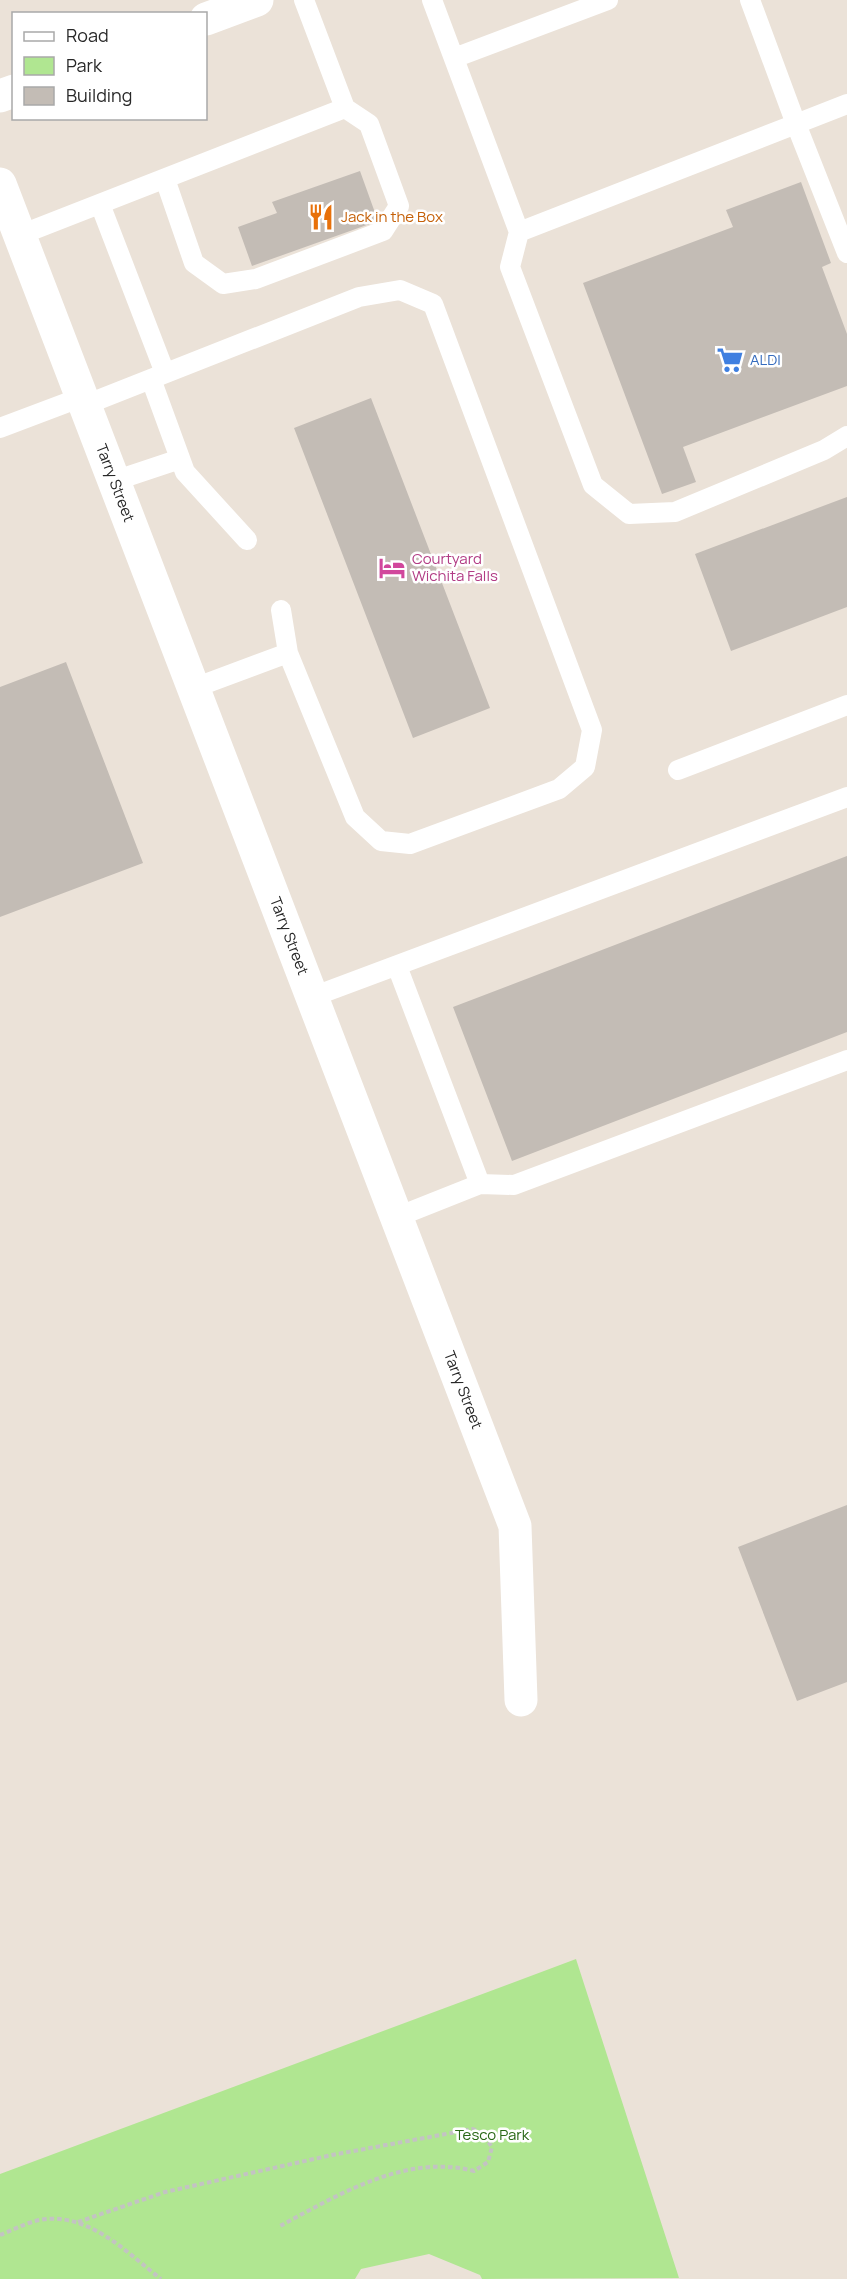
<svg xmlns="http://www.w3.org/2000/svg" width="847" height="2279" font-family="Manrope,sans-serif">
	<rect width="100%" height="100%" fill="#ebe2d8"/>
	<path fill="#b0e691" d="M576 1959 679 2278 482 2279 480 2275 429 2254 361 2269 355 2279H0V2174Z"/>
	<path fill="#c3bcb5" d="M360 171 378 221 252 266 238 227 277 213 272 202Z
		M801 182 831 263 822 267 847 334V386L683 447 696 482 662 494 583 283 733 227 726 210Z
		M371 398 490 708 413 738 294 428Z
		M847 497V607L731 651 695 554Z
		M66 662 143 863 0 917V687Z
		M847 856V1032L512 1161 453 1007Z
		M847 1505V1682L797 1701 738 1547Z"/>
	<g fill="none" stroke-linecap="round" stroke-linejoin="round">
		<path stroke="#c3c3c3" stroke-width="4" stroke-dasharray="4.5 3" stroke-linecap="butt" d="M78 2222 165 2192 332 2155 473 2129 482 2133 492 2147 488 2162 474 2171C406 2153 338 2195 280 2226
			M0 2235C13 2230 26 2223 39 2220 88 2211 126 2252 161 2279"/>
		<path stroke="#fff" stroke-width="20" d="M432 0 519 232 510 267 593 485 629 514 675 512 824 450 847 436
			M454 58 608 0
			M847 104 796 124 847 253
			M165 179 194 263 223 284 256 279 383 231 399 206 369 124 345 108
			M100 204 165 373
			M519 232 796 124 750 0
			M20 235 345 108 304 0
			M151 379 185 472 247 540
			M85 405 359 297 400 290 433 304 592 730 585 767 559 789 410 844 381 841 355 817 288 653 281 610
			M0 428 82 397
			M114 481 180 459
			M194 688 288 653
			M678 770 847 705
			M397 966 480 1184
			M312 997 847 797
			M397 1217 480 1184 514 1185 847 1060"/>
		<path stroke="#fff" stroke-width="33" d="M0 184 515 1526 521 1700"/>
		<path stroke="#fff" stroke-width="33" d="M206 19 257 0
			M0 96 14 91"/>
	</g>
	<defs>
		<g id="restaurant-bare" transform="scale(2.07)"><path d="M-5-6h1v4h1v-4h1v4h1v-4h1v5L-1.5 .5V6h-2V.5L-5-1ZM5-6V6H3V1.5H1.5Q1.5-4 5-6Z" fill="#e8710a" stroke="#fff" stroke-width="2.5" paint-order="stroke"/></g>
		<g id="supermarket-bare" transform="scale(2.07)"><path d="M-6-5.5h2.5l.6 2H6L4.5 2H-2.5L-4.4-4H-6ZM-1.5 3.2a1.3 1.3 0 1 0 .1 0ZM3 3.2a1.3 1.3 0 1 0 .1 0Z" fill="#3f7fe0" stroke="#fff" stroke-width="2.5" paint-order="stroke"/></g>
		<g id="hotel-bare" transform="scale(2.07)"><path d="M-6-4.5h1.5V1H6V5H4.5V3h-9V5H-6ZM-4 0a1.8 1.8 0 1 1 3.6 0ZM.5 0V-2.5h3Q6-2.5 6 0Z" fill="#d1479c" stroke="#fff" stroke-width="2.5" paint-order="stroke"/></g>
	</defs>
	<g fill-rule="evenodd">
		<use href="#restaurant-bare" x="321" y="217"/>
		<use href="#supermarket-bare" x="730" y="360"/>
		<use href="#hotel-bare" x="392" y="568"/>
	</g>
	<g text-anchor="middle" stroke-width="5" stroke-linejoin="round" paint-order="stroke">
		<g font-size="15" fill="#c56008" stroke="#fff" text-anchor="start">
			<text x="341" y="222">Jack in the Box</text>
		</g>
		<g font-size="15" fill="#366cbe" stroke="#fff" text-anchor="start">
			<text x="750" y="365">ALDI</text>
		</g>
		<g font-size="15" fill="#282828" stroke="#fff">
			<text transform="translate(115 483) rotate(69)" y="5">Tarry Street</text>
			<text transform="translate(289 936) rotate(69)" y="5">Tarry Street</text>
			<text transform="translate(463 1390) rotate(69)" y="5">Tarry Street</text>
		</g>
		<g font-size="15" fill="#b23c85" stroke="#fff" text-anchor="start">
			<text x="412" y="564">Courtyard<tspan x="412" dy="17">Wichita Falls</tspan></text>
		</g>
		<g font-size="15" fill="#296715" stroke="#fff">
			<text x="492" y="2140">Tesco Park</text>
		</g>
	</g>
	<rect x="12" y="12" width="195" height="108" fill="#ffffff" stroke="#a9a9a9" stroke-width="1.5"/>
	<rect x="24" y="32" width="30" height="9" fill="#ffffff" stroke="#a9a9a9" stroke-width="1.5"/>
	<text x="66" y="42" font-size="18" fill="#282828">Road</text>
	<rect x="24" y="57" width="30" height="18" fill="#b0e691" stroke="#a9a9a9" stroke-width="1.5"/>
	<text x="66" y="72" font-size="18" fill="#282828">Park</text>
	<rect x="24" y="87" width="30" height="18" fill="#c3bcb5" stroke="#a9a9a9" stroke-width="1.5"/>
	<text x="66" y="102" font-size="18" fill="#282828">Building</text>
</svg>
